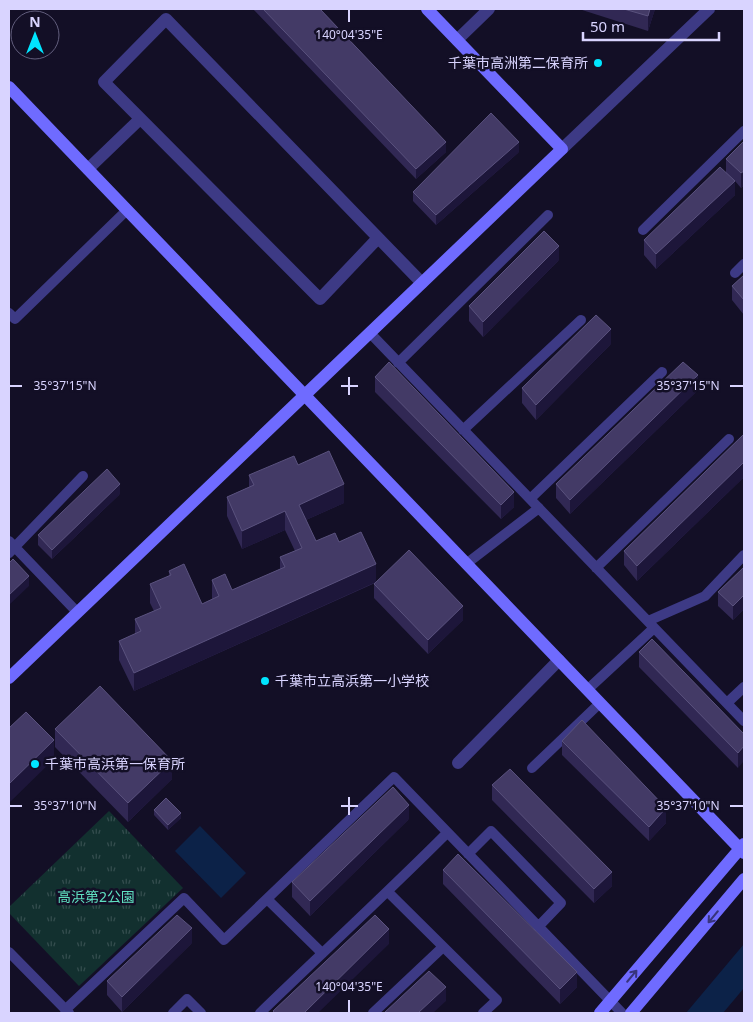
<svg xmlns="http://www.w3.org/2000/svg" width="753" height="1022" font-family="'Noto Sans','Noto Sans JP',sans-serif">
	<defs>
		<pattern id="park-tufts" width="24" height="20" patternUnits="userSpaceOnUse" patternTransform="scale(1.25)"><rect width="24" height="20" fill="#12302f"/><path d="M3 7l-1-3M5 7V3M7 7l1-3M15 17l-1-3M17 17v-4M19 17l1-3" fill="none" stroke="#344d4e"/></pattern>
	</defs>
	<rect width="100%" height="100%" fill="#130f26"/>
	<path fill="url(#park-tufts)" d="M109 811 183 888 79 986 9 913V907Z"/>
	<path fill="#0c2248" d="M200 826 246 873 221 898 175 851Z
		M744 944V988L723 1013H686Z"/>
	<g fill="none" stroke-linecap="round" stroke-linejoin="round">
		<path stroke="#3d3a85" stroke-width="10" d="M643 230 744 131
			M735 273 744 264
			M9 313 15 319 127 210
			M370 333 744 721
			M398 363 548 215
			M463 430 581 320
			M530 499 662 372
			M9 541 77 612
			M9 553 83 476
			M466 564 539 508
			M596 568 729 439
			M648 621 705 596 744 555
			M587 690 654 628
			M727 703 744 687
			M532 768 600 703
			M468 854 491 831 561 903 538 927
			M388 892 497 1000 483 1013
			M267 899 322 953
			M9 952 69 1013
			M65 1010 184 898 224 940 394 777 622 1013
			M173 1013 187 999 201 1013
			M260 1013C322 953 386 894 447 833
			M373 1013 443 947"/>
		<path stroke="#3d3a85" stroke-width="12" d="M457 40 489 9
			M562 149 709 9
			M88 169 140 119
			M378 238 320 299 104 82 166 19 422 283
			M458 763 559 660"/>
		<path stroke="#6f6bff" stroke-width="12" d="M9 87 744 853
			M9 678 562 149 427 9
			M600 1013 744 844
			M631 1013 744 879"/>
	</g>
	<path fill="#312854" d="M253 9H320L446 152 416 179Z
		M579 9H655L648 31Z
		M744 141V185L741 188 735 181V195L656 269 644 255V240L734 181 726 173V159Z
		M519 152 436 225 413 201V192Z
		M559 260 483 337 469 321V306Z
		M744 275V315L732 300V286Z
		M611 344 536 420 522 403V388Z
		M375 377 514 507 501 519 375 392Z
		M698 390 570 514 556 498V484Z
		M744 434V477L637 581 624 565V551Z
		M298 465 344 503 306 520 316 541 339 542 376 582 463 620 428 654 374 598V584L375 583 134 691 119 660V641L135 634V619L154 611 150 603V584L169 576V571L202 604 212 599V580L232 590 280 569V557L295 551 285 530 242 549 227 516V497L249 487V475Z
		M120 494 52 559 38 545V535Z
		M744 567V609L733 620 718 606V592Z
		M639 652 744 734 738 768 639 667Z
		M55 729 172 779 128 822 55 747Z
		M562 741 666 823 649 841 562 755Z
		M492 785 612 886 594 903 492 800Z
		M154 810 181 818 168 830 154 815Z
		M409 819 310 916 292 897V882Z
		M443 870 577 987 560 1004 443 884Z
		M192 943 122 1012 107 995V981Z"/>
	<path fill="#1d163a" d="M650 9H655L648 31V16Z
		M446 142V152L416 179V169Z
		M519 142V152L436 225V215Z
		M744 171V185L741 188V173Z
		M735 181V195L656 269V254Z
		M559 246V260L483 337V322Z
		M611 329V344L536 420V405Z
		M698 375V390L570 514V500Z
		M744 462V477L637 581V566Z
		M120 484V494L52 559V550Z
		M344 484V503L299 523V505Z
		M514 492V507L501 519V505Z
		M285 511V530L242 549V531Z
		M376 564V582L134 691V673Z
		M29 576V586L9 605V595Z
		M744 595V609L733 620V606Z
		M463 606V620L428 654V640Z
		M54 740V759L9 803V784Z
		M744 746V761L738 768V753Z
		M172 761V779L128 822V803Z
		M409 805V819L310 916V901Z
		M666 808V823L649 841V827Z
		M181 813V818L168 830V825Z
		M612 872V886L594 903V889Z
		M192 928V943L122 1012V997Z
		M389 929V944L318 1013H304Z
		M577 972V987L560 1004V989Z
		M446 987V1001L433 1013H418Z"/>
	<path fill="#433a66" stroke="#5a527e" d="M263 9H320L446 142 416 169Z
		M624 9H650L648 16Z
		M491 113 519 142 436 215 413 192Z
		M744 141V171L741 173 726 159Z
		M720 167 735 181 656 254 644 240Z
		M544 231 559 246 483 322 469 306Z
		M744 275V300L732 286Z
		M596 315 611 329 536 405 522 388Z
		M389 362 514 492 501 505 375 377Z
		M683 362 698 375 570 500 556 484Z
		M744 434V462L637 566 624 551Z
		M329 451 344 484 299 505 316 541 335 533 339 542 361 532 376 564 134 673 119 641 141 631 135 619 161 608 150 584 171 575 169 571 184 564 202 604 219 596 212 580 225 574 232 590 285 567 280 557 302 548 285 511 242 531 227 497 254 485 249 475 294 456 298 465Z
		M107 469 120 484 52 550 38 535Z
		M409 550 463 606 428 640 374 584Z
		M13 559 29 576 9 595V563Z
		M744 567V595L733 606 718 592Z
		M652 639 744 734V746L738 753 639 652Z
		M100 686 172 761 128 803 55 729Z
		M26 712 54 740 9 784V728Z
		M582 720 666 808 649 827 562 741Z
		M510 769 612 872 594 889 492 785Z
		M393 787 409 805 310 901 292 882Z
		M166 798 181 813 168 825 154 810Z
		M458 854 577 972 560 989 443 870Z
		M177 915 192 928 122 997 107 981Z
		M375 915 389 929 304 1013H275L273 1011Z
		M429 971 446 987 418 1013H384Z"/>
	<defs><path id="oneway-shaft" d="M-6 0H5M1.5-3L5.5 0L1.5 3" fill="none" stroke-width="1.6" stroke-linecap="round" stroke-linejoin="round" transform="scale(1.25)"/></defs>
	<g stroke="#38347d">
		<use href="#oneway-shaft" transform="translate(713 917) rotate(130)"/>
		<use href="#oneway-shaft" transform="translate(632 976) rotate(-50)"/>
	</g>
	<path fill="none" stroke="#d9d4ff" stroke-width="2" d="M349 10V22M349 377V395M10 386H22M341 386H358M730 386H743M349 797V815M10 806H22M341 806H358M730 806H743M349 1000V1012"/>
	<g fill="#00e5ff" stroke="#130f26" stroke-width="2">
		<circle cx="598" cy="63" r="5"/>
		<circle cx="265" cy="681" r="5"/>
		<circle cx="35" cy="764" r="5"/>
	</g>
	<g text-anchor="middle" stroke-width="5" stroke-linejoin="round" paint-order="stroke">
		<g font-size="14" fill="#d9d4ff" stroke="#130f26" text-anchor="start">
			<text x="588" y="68" text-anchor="end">千葉市高洲第二保育所</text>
			<text x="275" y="686">千葉市立高浜第一小学校</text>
			<text x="45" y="769">千葉市高浜第一保育所</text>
		</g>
		<g font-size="14" fill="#5fe0c0" stroke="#130f26">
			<text x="96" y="902">高浜第2公園</text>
		</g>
	</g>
	<g font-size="12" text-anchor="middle" fill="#d9d4ff" stroke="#130f26" stroke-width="5" stroke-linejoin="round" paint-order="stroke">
		<text x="349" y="39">140°04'35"E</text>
		<text x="65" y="390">35°37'15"N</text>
		<text x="688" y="390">35°37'15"N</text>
		<text x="65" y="810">35°37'10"N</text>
		<text x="688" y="810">35°37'10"N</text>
		<text x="349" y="991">140°04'35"E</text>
	</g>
	<rect width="753" height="1022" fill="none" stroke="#d9d4ff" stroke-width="20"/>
	<g transform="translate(35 35)"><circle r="24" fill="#130f26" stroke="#625e7d"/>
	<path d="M0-4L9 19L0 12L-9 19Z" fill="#00e5ff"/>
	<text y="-8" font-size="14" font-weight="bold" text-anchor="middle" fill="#d9d4ff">N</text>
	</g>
	<path d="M583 32v8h136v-8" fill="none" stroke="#d9d4ff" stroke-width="2.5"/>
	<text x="590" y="32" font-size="15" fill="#d9d4ff" stroke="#130f26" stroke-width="4" paint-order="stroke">50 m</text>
</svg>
